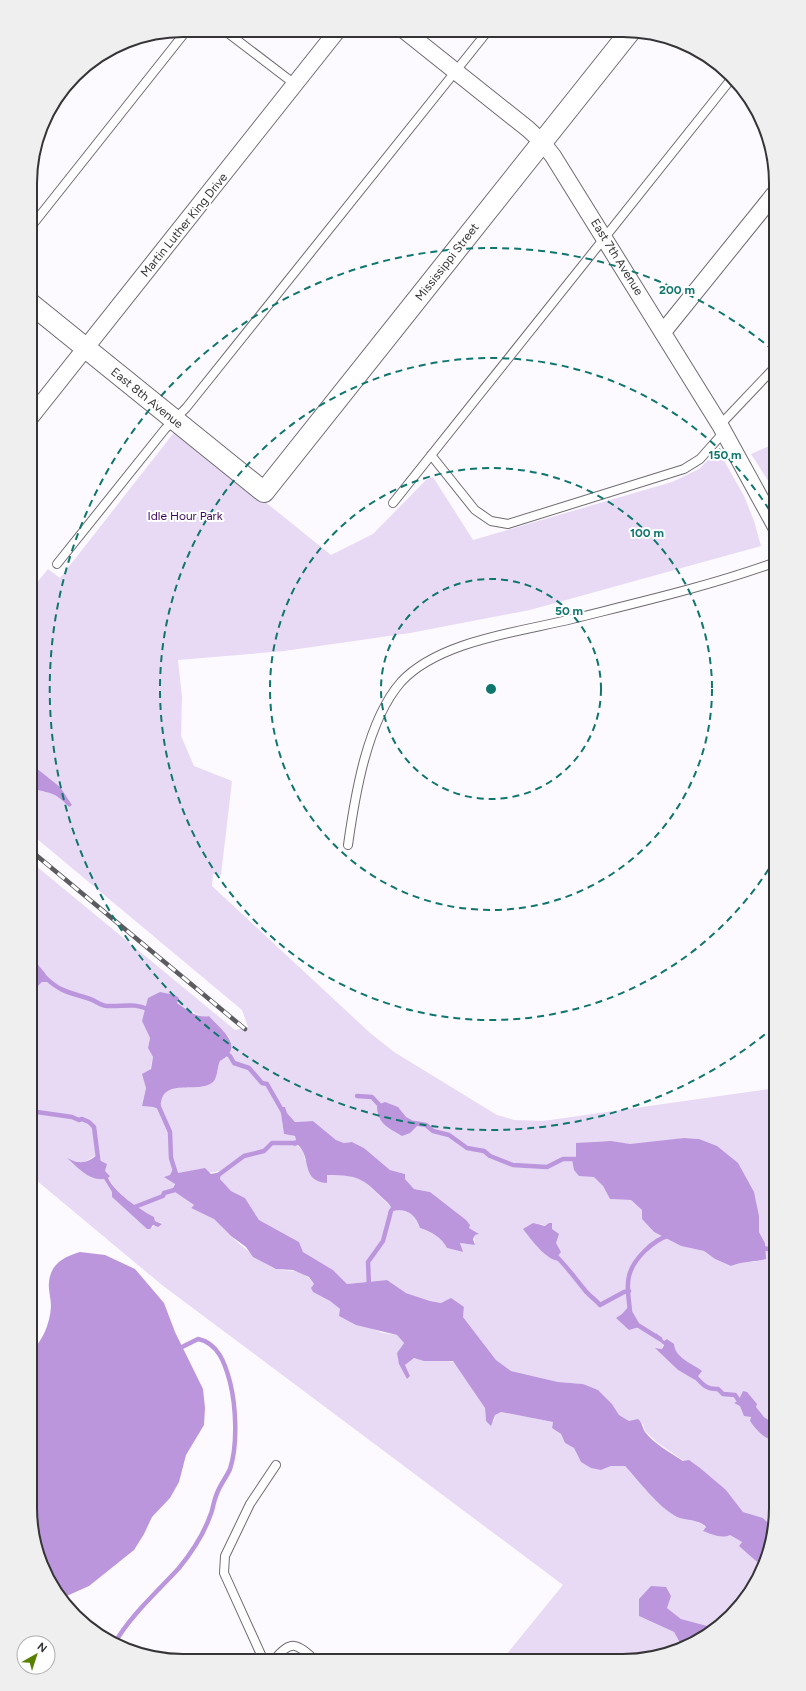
<svg xmlns="http://www.w3.org/2000/svg" width="806" height="1691" font-family="Figtree,sans-serif">
	<rect width="100%" height="100%" fill="#fcf9ff"/>
	<path fill="#e8daf5" fill-rule="evenodd" d="M176 430 331 555 373 534 426 480 433 477 473 540 672 482 699 469 709 459 721 455 744 496 754 521 761 546 530 610 410 633 284 651 178 660 182 697 181 736 194 766 232 781 221 875 213 874 212 886 369 1032 394 1052 497 1115 514 1120 543 1121 776 1088V1425L764 1417 743 1391 738 1401 740 1406 772 1441H776V1518L773 1528 763 1518 743 1512 726 1490 658 1443 645 1431 643 1424 629 1421 619 1415 612 1404 583 1384 558 1382 511 1371 496 1360 463 1317 464 1307 430 1301 406 1293 387 1280 347 1284 333 1270 303 1252 299 1242 259 1220 245 1198 231 1191 223 1183 220 1179 219 1171C206 1175 192 1171 178 1173L172 1190 194 1205 191 1208C198 1212 208 1214 214 1219 219 1223 224 1230 229 1234 241 1246 256 1258 270 1266 286 1275 299 1264 314 1284L313 1292 330 1301 341 1310 339 1316 383 1333 397 1335 404 1343 397 1353 407 1379 410 1376 405 1365 414 1358C426 1361 449 1358 457 1364L485 1408 486 1421H494L495 1415 501 1412 553 1422 552 1428 561 1434 565 1443 574 1448 581 1462 601 1470 611 1466H625C640 1482 658 1506 677 1517 686 1521 699 1519 706 1528L703 1530 730 1535 742 1542 739 1546 764 1566 744 1601 715 1628 681 1619 667 1608 639 1616 674 1632 681 1647 663 1656 623 1661 502 1660 563 1585 162 1285 30 1175V982L38 986 42 982H49L45 973 30 955V935L35 937V917L30 910V905L35 899V888L30 884V861L235 1030 248 1027 242 1010 30 833V788C50 794 53 790 69 807L60 787 30 763V591L48 569 60 578ZM177 1003 204 1018 209 1016 230 1038C232 1049 230 1056 220 1061 217 1067 218 1077 213 1081 202 1091 164 1081 160 1101 159 1103 160 1107 160 1110L153 1107 142 1106 153 1057 148 1048 150 1038 142 1021ZM280 1107H285L287 1113 295 1122 313 1121 336 1140 344 1143 352 1142 364 1148 390 1170 405 1174V1179L414 1189 430 1192 469 1228 478 1234 474 1235 475 1245 460 1243 462 1252 447 1248C441 1237 432 1232 420 1228 416 1216 408 1208 393 1211L392 1216 391 1207 365 1182 352 1175H327L305 1160 303 1150 291 1142 296 1140 295 1136 284 1134ZM684 1138 699 1139 759 1216V1232L765 1243 755 1262H741L731 1266 715 1259 704 1251 681 1246 654 1232 642 1219V1210L631 1200 610 1199 603 1186 576 1157 582 1144C602 1139 612 1144 631 1144 649 1144 667 1141 684 1138ZM98 1154 105 1171 110 1176 108 1177C116 1194 138 1208 154 1217L155 1221 162 1223 147 1229 112 1197V1192L104 1179C90 1181 79 1169 69 1160L83 1163ZM541 1224 545 1226 561 1252 558 1256 557 1261 554 1258ZM668 1339 673 1344C675 1358 693 1363 701 1371L695 1380 678 1370 656 1348 662 1349 664 1341Z
		M776 443V493L751 454Z"/>
	<path fill="#bb96dd" d="M30 763 60 787 72 805 69 807C53 790 50 794 30 788Z
		M30 955 45 973 50 982H42L38 986 30 982Z
		M160 992 175 995 179 998 177 1003C186 1009 198 1019 209 1016 221 1030 246 1046 220 1061 217 1067 218 1077 213 1082 198 1095 158 1075 161 1110L153 1107 142 1106 146 1088 142 1074 151 1069 153 1057 148 1048 150 1038 142 1021 148 998Z
		M385 1102 398 1107 406 1117 419 1124 410 1133 402 1136C387 1127 377 1123 377 1105Z
		M280 1107H285L287 1113 295 1122 313 1121 336 1140 344 1143 352 1142 364 1148 390 1170 405 1174V1179L414 1189 430 1192 466 1220 470 1225 469 1228 479 1234 475 1235 473 1239 475 1245 460 1243 463 1252 447 1248C441 1237 432 1232 420 1228 416 1216 408 1208 393 1211L390 1216 388 1213 391 1207 388 1203C363 1180 363 1175 327 1175V1183C300 1181 312 1157 298 1145L294 1146 291 1142 296 1140 295 1136 284 1134Z
		M684 1138 699 1139 717 1146 738 1163 754 1192 759 1216V1232L765 1243 766 1259C754 1262 743 1261 731 1266L715 1259 704 1251 681 1246 654 1232 642 1219V1210L631 1200 610 1199 603 1186 594 1177 579 1176 574 1170 572 1159 576 1157V1143L611 1141 630 1144Z
		M98 1154 101 1161 107 1164 105 1171 110 1176 108 1178C116 1194 138 1208 154 1217L155 1221 162 1224 158 1227 153 1225 150 1229H147L112 1197V1192L104 1179C89 1181 78 1168 67 1158 80 1165 88 1163 98 1154Z
		M205 1168 211 1174 221 1172 220 1179 231 1191 245 1198 259 1220 299 1242 303 1252 333 1270 347 1284 387 1280 406 1293 430 1301 441 1303 451 1298 464 1307 463 1317 496 1360 511 1371 558 1382 583 1384 598 1390 612 1404 619 1415 629 1421 638 1419C643 1424 642 1427 645 1432 654 1444 671 1453 683 1461L689 1460 700 1468 726 1490 743 1512 763 1518 773 1528 765 1565 756 1561 739 1546 742 1542 730 1535C721 1539 711 1534 703 1531L706 1527C699 1519 686 1521 677 1517 657 1506 640 1482 625 1466H611L601 1470 591 1468 581 1462 574 1448 565 1443 561 1434 552 1428 553 1422 501 1412 495 1415 491 1426 486 1421 485 1408 453 1361H424L414 1358 405 1365 410 1376 407 1379 399 1364 397 1353 404 1343 397 1335 356 1325 339 1316 340 1309 330 1301 313 1292 311 1288 314 1284 309 1277 293 1270 276 1269 253 1257 246 1247 231 1236 214 1219 191 1208 194 1205 172 1190 175 1184 164 1177 170 1175 173 1169 178 1173Z
		M533 1223 545 1226 549 1223H552V1229L559 1234 556 1243 561 1252 558 1256 561 1261C547 1262 531 1239 523 1229Z
		M80 1252 105 1255 135 1269 164 1303 175 1332 203 1389 205 1408 204 1425 186 1455 179 1482 170 1498 152 1517 144 1534 134 1550 89 1586 62 1598 51 1584 35 1548 30 1508V1353C43 1340 50 1324 51 1306 51 1298 48 1290 49 1282 51 1263 64 1257 80 1252Z
		M629 1306 639 1323V1327L629 1330 616 1318 622 1314Z
		M656 1333 664 1341 667 1339 674 1344C675 1358 692 1363 702 1371L695 1380 678 1370 655 1348 662 1349 664 1345 657 1339Z
		M743 1391 747 1392 757 1404 756 1407 764 1417 776 1425V1441C765 1440 755 1429 750 1421L751 1417 744 1416 740 1406 734 1403 738 1401Z
		M651 1586 666 1587 671 1596 667 1608 681 1619 715 1628 708 1635 682 1647 674 1632 639 1616V1599Z"/>
	<g fill="none" stroke-linecap="round" stroke-linejoin="round">
		<path stroke="#bb96dd" stroke-width="4.5" d="M46 978C60 992 72 993 90 999 96 1001 101 1006 107 1006 124 1007 133 1002 150 1010
			M224 1052 230 1056 234 1063 249 1068 262 1083 267 1084 283 1112
			M357 1096 372 1097 382 1108
			M158 1105 170 1132 171 1158 176 1174
			M30 1111 72 1117 79 1120 82 1119 89 1122 94 1127 98 1158
			M414 1123 426 1125 433 1131 449 1135 467 1148 484 1151 490 1156 513 1165 547 1167 563 1159H578
			M217 1176 244 1156 264 1151 272 1143H297
			M132 1208 163 1196 164 1193 178 1189
			M761 1248 776 1250
			M557 1257C567 1267 575 1278 584 1289 588 1295 595 1299 600 1305L624 1292 629 1291
			M369 1286 368 1262 383 1241 391 1211
			M630 1311C629 1300 626 1287 629 1276 633 1259 653 1240 670 1235
			M636 1324 660 1339
			M693 1374C701 1382 705 1390 718 1389L723 1394 735 1395 741 1404
			M114 1644C131 1615 156 1593 179 1568 192 1552 203 1536 210 1516 213 1510 213 1503 216 1496 219 1486 226 1478 230 1469 238 1445 236 1406 230 1382 225 1363 218 1343 198 1339L182 1347"/>
		<g stroke="#6f6c71" stroke-width="10">
			<path id="service" d="M224 30 296 85
				M30 228 187 30
				M720 425 776 366
				M431 455 475 510 491 521 508 524 684 469 700 459 724 432
				M393 503 732 78
				M57 564 165 429 186 408 487 32
				M348 845C355 795 367 721 401 682 439 641 519 632 572 619 640 602 710 586 776 562
				M263 1659 224 1573 225 1556 250 1504 276 1465
				M275 1659C291 1639 297 1644 314 1659"/>
		</g>
		<g stroke="#6f6c71" stroke-width="18">
			<path id="minor" d="M405 31 528 129 542 142 553 156 720 425 776 527
				M663 332 776 192
				M30 418 337 31"/>
		</g>
		<g stroke="#6f6c71" stroke-width="22">
			<path id="tertiary" d="M30 303 264 492 629 33"/>
		</g>
		<use href="#service" stroke="#fff" stroke-width="8"/>
		<use href="#minor" stroke="#fff" stroke-width="16"/>
		<use href="#tertiary" stroke="#fff" stroke-width="20"/>
		<g stroke="#5c5b5d" stroke-width="4.5">
			<path id="rail" d="M30 850 245 1029"/>
		</g>
		<use href="#rail" stroke="#fff" stroke-width="3" stroke-dasharray="9" stroke-linecap="butt"/>
	</g>
	<g fill="none" stroke="#0f766e" stroke-width="2" stroke-dasharray="7 5">
		<circle cx="491" cy="689" r="110"/>
		<circle cx="491" cy="689" r="221"/>
		<path d="M775 859A331 331 0 1 1 775 519"/>
		<path d="M774 1027A441 441 0 1 1 774 351"/>
	</g>
	<g text-anchor="middle" stroke-width="4" stroke-linejoin="round" paint-order="stroke">
		<g font-size="12" fill="#353436" stroke="#fff">
			<text transform="translate(184 225) rotate(-51)" y="4">Martin Luther King Drive</text>
			<text transform="translate(617 257) rotate(58)" y="4">East 7th Avenue</text>
			<text transform="translate(447 262) rotate(-52)" y="4">Mississippi Street</text>
			<text transform="translate(147 398) rotate(39)" y="4">East 8th Avenue</text>
		</g>
		<g font-size="12" fill="#3d065d" stroke="#fff">
			<text x="185" y="520">Idle Hour Park</text>
		</g>
	</g>
	<path d="M0 0H806V1691H0ZM183 37H623A146 146 0 0 1 769 183V1508A146 146 0 0 1 623 1654H183A146 146 0 0 1 37 1508V183A146 146 0 0 1 183 37Z" fill="#efefef" fill-rule="evenodd"/>
	<path fill="none" stroke="#353436" stroke-width="2" d="M183 37H623A146 146 0 0 1 769 183V1508A146 146 0 0 1 623 1654H183A146 146 0 0 1 37 1508V183A146 146 0 0 1 183 37Z"/>
	<circle cx="491" cy="689" r="6" fill="#0f766e" stroke="#fff" stroke-width="2"/>
	<g font-size="12" text-anchor="middle" font-weight="bold" fill="#0f766e" stroke="#fff" stroke-width="4" stroke-linejoin="round" paint-order="stroke">
		<text x="677" y="294">200 m</text>
		<text x="725" y="459">150 m</text>
		<text x="647" y="537">100 m</text>
		<text x="569" y="615">50 m</text>
	</g>
	<g transform="translate(36 1655) rotate(39)"><circle r="19" fill="#ffffff" stroke="#aeaeaf"/>
	<path d="M0-3L7 15L0 10L-7 15Z" fill="#598100"/>
	<text y="-6" font-size="11" font-weight="bold" text-anchor="middle" fill="#353436">N</text>
	</g>
</svg>
